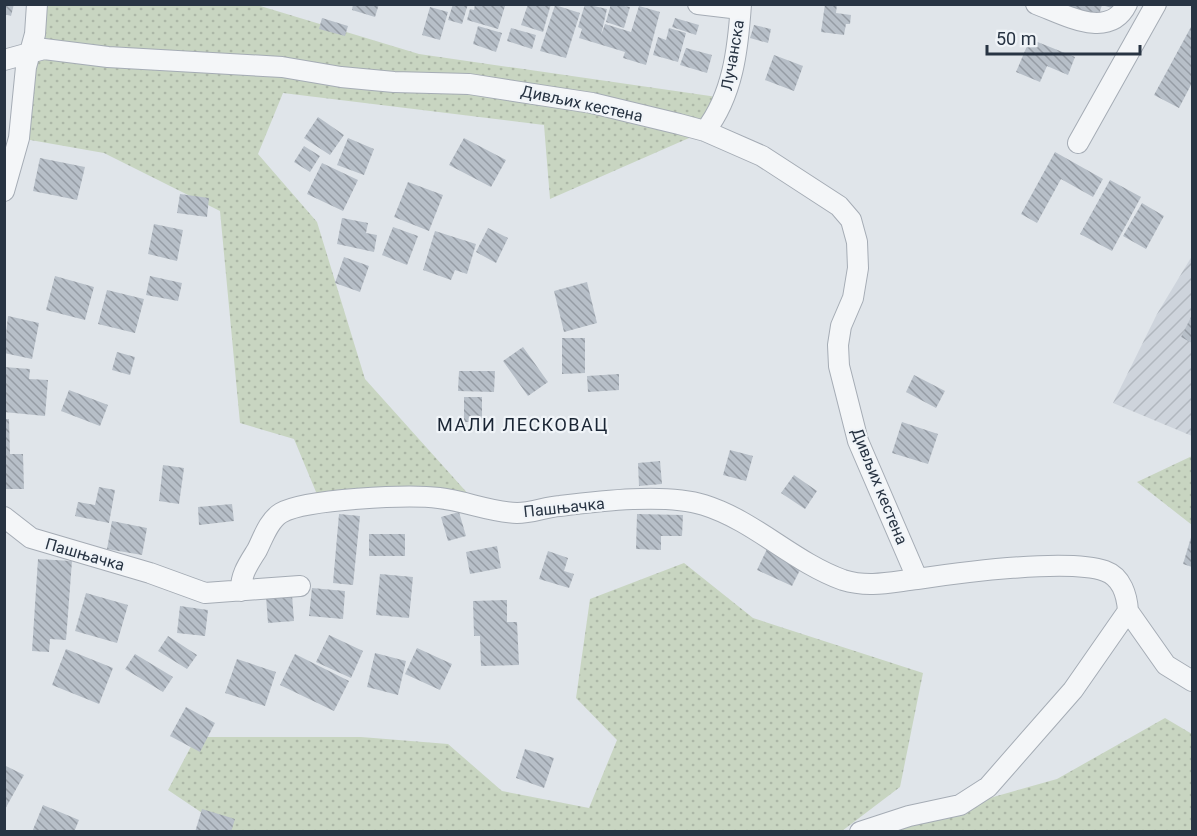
<svg xmlns="http://www.w3.org/2000/svg" width="1197" height="836" font-family="Roboto,sans-serif">
	<defs>
		<pattern id="industrial-furrows" width="10" height="10" patternUnits="userSpaceOnUse" patternTransform="scale(1.5)"><rect width="10" height="10" fill="#ced4dc"/><path d="M-1 1l2-2M0 10L10 0M9 11l2-2" fill="none" stroke="#b1b7be"/></pattern>
		<pattern id="grass-dots" width="8" height="8" patternUnits="userSpaceOnUse" patternTransform="scale(1.5)"><rect width="8" height="8" fill="#c8d5c1"/><path d="M2 2h.1M6 6h.1" fill="none" stroke="#acb7a7" stroke-width="1.8" stroke-linecap="round"/></pattern>
		<pattern id="building-back-hatch" width="6" height="6" patternUnits="userSpaceOnUse" patternTransform="scale(1.5)"><rect width="6" height="6" fill="#b7bfc8"/><path d="M-1 5l2 2M0 0l6 6M5-1l2 2" fill="none" stroke="#959ca4"/></pattern>
	</defs>
	<rect width="100%" height="100%" fill="#e0e5ea"/>
	<path fill="url(#industrial-furrows)" d="M1192 256V436L1113 403 1157 314Z"/>
	<path fill="url(#grass-dots)" d="M37 5H257L419 54 724 98 705 131 550 199 544 125 283 93 258 154 317 222 365 379 479 506 321 504 294 439 240 423 220 211 104 153 19 138Z
		M1192 456V525L1137 482Z
		M684 563 753 618 923 673 900 787 842 831H229L168 790 196 737H361L448 744 502 791 589 808 617 740 576 698 590 599Z
		M1165 718 1192 734V831L870 832 1057 779Z"/>
	<path fill="url(#building-back-hatch)" d="M4 4H14L11 16 4 14Z
		M353 4H379L375 17 352 10Z
		M453 4H468L462 24 448 20Z
		M475 4 505 6 498 29 467 20 470 9 474 10Z
		M528 4H551L543 32 521 25Z
		M585 4 607 9 601 35 605 24 631 32 639 6 660 12 646 65 623 58 625 52 579 38 582 29 578 27Z
		M611 4 630 7 624 28 606 22Z
		M825 4H837L836 13 851 15 850 24H846L844 35 821 32Z
		M1047 4H1120L1118 10 1102 5 1097 21Z
		M555 5 580 13 566 58 540 51Z
		M430 7 448 12 440 40 422 35Z
		M322 18 348 26 345 36 319 29Z
		M675 18 699 25 696 35 672 27Z
		M754 25 771 29 768 43 750 38Z
		M1192 25V83L1179 108 1154 95Z
		M478 26 502 33 496 52 473 44Z
		M511 28 536 35 532 49 507 41Z
		M669 28 686 33 678 62 653 55 658 37 666 40Z
		M1030 39 1075 57 1068 75 1047 66 1040 82 1016 72Z
		M686 48 712 55 707 73 680 65Z
		M774 55 803 66 794 91 765 80Z
		M318 117 344 135 330 155 304 138Z
		M348 138 374 149 364 175 337 165Z
		M464 138 506 160 491 187 449 165Z
		M304 146 320 156 310 172 294 162Z
		M1055 152 1103 179 1093 197 1061 179 1037 223 1021 214Z
		M40 158 85 167 77 200 33 191Z
		M322 163 358 180 343 211 307 194Z
		M1110 180 1141 197 1112 251 1080 234Z
		M408 182 443 195 429 231 394 217Z
		M180 194 209 198 207 217 177 213Z
		M1142 203 1164 216 1146 249 1123 236Z
		M342 218 368 223 366 233 377 235 374 252 337 244Z
		M154 224 183 230 177 261 148 254Z
		M393 227 418 236 407 265 382 255Z
		M488 228 508 238 496 263 476 252Z
		M435 231 476 244 467 274 455 270 451 280 423 270Z
		M344 257 369 266 360 292 335 283Z
		M55 276 94 287 85 320 46 310Z
		M150 276 182 283 178 301 146 295Z
		M587 282 597 323 564 332 554 291Z
		M107 290 144 299 135 333 98 324Z
		M1192 315V343L1181 337Z
		M8 316 39 323 32 359 4 353Z
		M562 338H585V373L562 374Z
		M523 347 548 382 528 396 503 361Z
		M117 352 135 357 130 375 112 370Z
		M4 367 30 369 29 379 48 380 45 416 4 412Z
		M459 371H495L494 392 458 391Z
		M619 374V390L588 392 587 376Z
		M914 375 945 391 936 408 906 392Z
		M69 390 108 405 100 426 61 411Z
		M464 397H482V422H464Z
		M4 419H9L10 454H23L24 489H4Z
		M902 422 938 434 928 464 892 453Z
		M730 450 753 456 746 481 723 475Z
		M660 461 662 484 639 486 638 463Z
		M163 465 184 468 179 504 159 501Z
		M794 475 817 491 805 509 781 493Z
		M99 487 115 490 109 523 75 516 78 502 95 505Z
		M232 504 234 521 199 525 198 507Z
		M459 512 466 536 448 541 441 517Z
		M339 514 360 516 353 585 333 583Z
		M637 514 683 515 682 536H661V550L636 549Z
		M112 521 147 528 142 555 107 549Z
		M369 534H405V556H369Z
		M1192 534V567L1183 564Z
		M497 546 501 568 470 574 466 552Z
		M767 549 802 566 792 586 757 570Z
		M548 551 568 558 564 571 574 574 569 588 539 579Z
		M38 559 72 561 66 640 50 639 49 652 32 651Z
		M380 574 413 577 409 618 376 615Z
		M312 588 345 591 343 619 309 616Z
		M86 593 128 605 117 643 75 631Z
		M292 595 294 621 268 623 266 597Z
		M507 600V622H517L519 665 481 666 480 636H474L473 601Z
		M180 606 208 610 205 636 177 633Z
		M329 635 363 651 351 678 316 662Z
		M168 636 197 655 187 669 158 651Z
		M417 648 452 664 440 690 405 674Z
		M66 649 113 668 99 704 52 685Z
		M375 653 406 661 398 695 367 687Z
		M135 654 173 677 163 692 125 669Z
		M295 654 349 681 334 711 280 685Z
		M237 659 276 672 265 706 225 693Z
		M186 707 215 723 200 752 170 736Z
		M525 749 554 758 544 788 516 778Z
		M4 765 24 775 4 811Z
		M43 805 79 820 74 832H32Z
		M202 809 235 819 231 832H195Z"/>
	<g fill="none" stroke-linecap="round" stroke-linejoin="round">
		<g stroke="#a5acb5" stroke-width="22">
			<path id="minor" d="M698 4 740 9
				M1036 4C1064 14 1109 41 1127 4
				M4 60 44 49 108 57 282 67 341 77 394 82 469 84 592 103 679 124 705 131 762 156 839 206 851 220 857 242 858 268 853 298 841 326 838 345 839 366 858 441 917 578
				M705 131C733 95 738 49 741 4
				M1078 143 1156 4
				M4 191 19 138 26 67 35 34 37 4
				M4 517 31 538 150 573 205 593 300 586
				M241 591C240 575 249 563 257 550 263 538 269 520 281 513 305 499 409 494 439 498 465 501 490 512 517 513 532 513 545 507 560 506 600 501 666 493 704 505 755 521 793 562 843 580 869 588 891 582 917 579 958 573 1068 558 1105 571 1122 577 1127 596 1128 611L1073 690 988 787 960 805 909 816 860 832
				M1128 611 1166 665 1192 681"/>
		</g>
		<use href="#minor" stroke="#f4f6f8" stroke-width="20"/>
	</g>
	<g text-anchor="middle" stroke-width="4.5" stroke-linejoin="round" paint-order="stroke">
		<g font-size="16" fill="#283443" stroke="#f0f4f8">
			<text transform="translate(732 55) rotate(-80)" y="6">Лучанска</text>
			<text transform="translate(582 103) rotate(12)" y="6">Дивљих кестена</text>
			<text transform="translate(880 486) rotate(68)" y="6">Дивљих кестена</text>
			<text transform="translate(564 507) rotate(-6)" y="6">Пашњачка</text>
			<text transform="translate(85 554) rotate(16)" y="6">Пашњачка</text>
		</g>
		<g font-size="18" letter-spacing="1.5" fill="#1a2534" stroke="#f0f4f8">
			<text x="523" y="431">МАЛИ ЛЕСКОВАЦ</text>
		</g>
	</g>
	<rect width="1197" height="836" fill="none" stroke="#283443" stroke-width="12"/>
	<path d="M987 45v9h153v-9" fill="none" stroke="#283443" stroke-width="3"/>
	<text x="996" y="45" font-size="18" fill="#283443" stroke="#f0f4f8" stroke-width="4.5" paint-order="stroke">50 m</text>
</svg>
